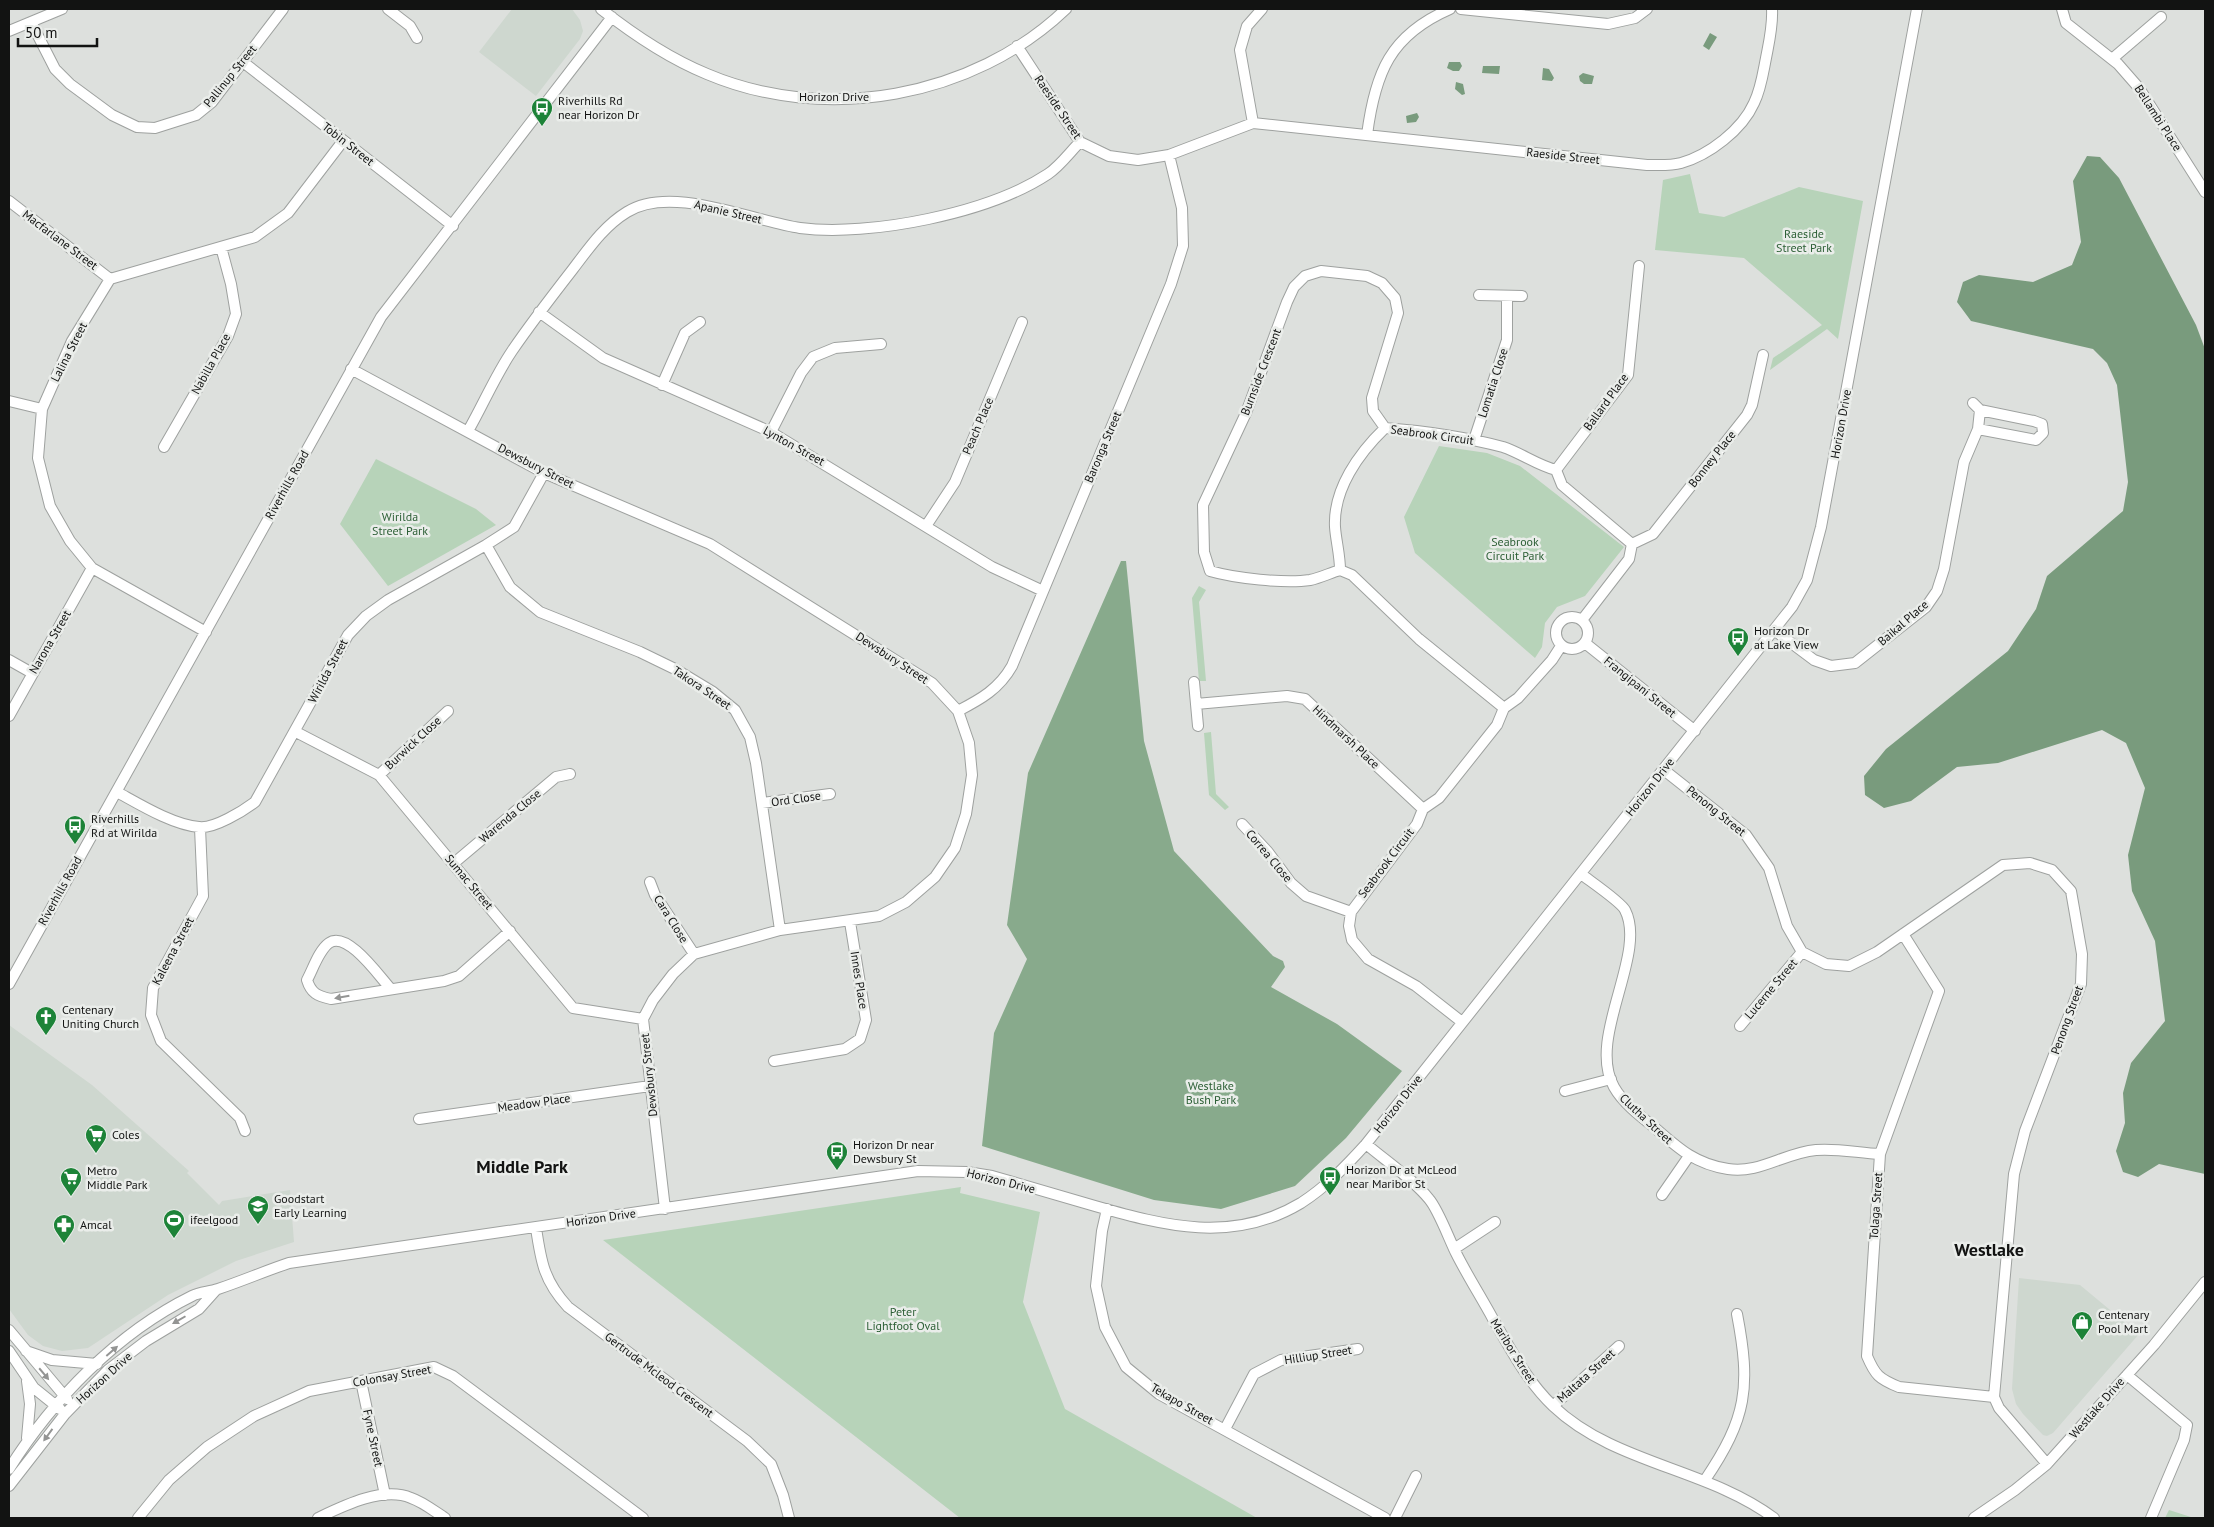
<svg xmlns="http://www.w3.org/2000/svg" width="2214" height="1527" font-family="'PT Sans',sans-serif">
	<rect width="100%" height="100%" fill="#dde0dd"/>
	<path fill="#ced7cf" d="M512 9H572L580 20 583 31 580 39 536 96 479 52Z
		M9 1025 92 1085 189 1171 187 1173 219 1205 222 1201 290 1190 294 1242 236 1261 168 1295 88 1348 62 1351 43 1346 28 1335 9 1309Z
		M2019 1278 2080 1285 2139 1334 2053 1433 2047 1436 2043 1435 2023 1414 2016 1404 2012 1389Z"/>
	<path fill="#b7d3b9" d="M1690 174 1699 213 1724 217 1799 187 1863 201 1838 339 1827 329 1770 370 1773 358 1822 325 1744 258 1655 250 1663 180Z
		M1439 446 1487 453 1520 466 1624 547 1585 596 1557 607 1545 623 1542 647 1535 658 1415 553 1404 517Z
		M376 459 476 509 496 525 388 586 340 524Z
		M1199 586 1206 590 1199 602 1206 681H1199L1192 598Z
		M1211 732 1216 794 1229 807 1225 810 1209 795 1204 733Z
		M961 1187 960 1193 1040 1212 1023 1302 1065 1409 1257 1518H960L603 1240Z
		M2169 1510 2194 1518H2165Z"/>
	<path fill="#88aa8c" d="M1121 561H1126L1144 741 1174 851 1273 956 1283 961 1285 967 1271 987 1337 1024 1402 1071 1346 1138 1295 1186 1221 1209 1154 1200 982 1146 994 1033 1027 959 1007 925 1028 773Z"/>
	<path fill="#799b7d" d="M1710 33 1717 37 1709 50 1703 46Z
		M1449 62H1460L1462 66 1459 71H1453L1447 68Z
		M1483 66H1500L1499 74 1482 73Z
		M1543 68 1549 69 1554 78 1552 81 1542 80Z
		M1583 73 1594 76 1592 84H1584L1580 81 1579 76Z
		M1456 82 1463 84 1465 94 1462 95 1455 89Z
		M1417 113 1419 117 1416 122 1407 123 1406 116Z
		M2087 156 2100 157 2119 178 2196 325 2205 349V1174L2159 1164 2138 1177 2123 1172 2116 1151 2125 1123 2123 1093 2131 1063 2165 1021 2155 941 2132 891 2128 855 2145 788 2126 743 2102 730 1998 763 1957 767 1911 801 1884 808 1865 795 1864 776 1886 749 2008 651 2036 609 2047 576 2123 511 2128 482 2117 385 2107 363 2093 349 1971 321 1957 302 1963 282 1979 275 2033 282 2072 265 2081 242 2073 181Z"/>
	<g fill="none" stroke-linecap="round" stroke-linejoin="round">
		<g stroke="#9ea19f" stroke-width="12">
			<path id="minor" d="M388 9 410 26 417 38
				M601 9C634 35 668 58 707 74 825 124 973 98 1066 9
				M1461 9 1608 24 1635 18 1647 9
				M2062 9 2066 23 2118 64 2139 88 2205 192
				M31 22 55 69 70 84 112 115 137 127 155 128 196 115 212 102 283 9
				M9 31 62 9
				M1017 46 1080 142 1109 156 1138 160 1169 155 1253 123 1647 165C1658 165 1670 166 1681 163 1709 155 1742 130 1754 103 1761 89 1763 73 1766 58 1769 42 1773 26 1772 9
				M2112 59 2161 17
				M243 62 453 226
				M1253 123 1240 50 1247 26 1262 9
				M1367 135C1375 73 1390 35 1450 9
				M9 201 110 279
				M1479 295 1522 296
				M539 312 603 358 771 432 992 567 1043 591
				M351 369 544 473 710 544 932 683 958 711 969 743 972 775 966 814 955 848 935 877 906 902 879 916 780 930 694 954 673 974 653 1000 643 1019 665 1209
				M662 385 685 333 700 322
				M9 401 42 409
				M1978 429 2036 440 2043 433 2042 424 2034 421 1980 410
				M468 431C483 405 495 376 512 351 531 323 552 296 573 269 589 248 604 226 627 212 671 184 752 221 800 228 870 237 989 213 1048 174 1060 166 1070 152 1080 142
				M771 432 801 373 813 357 835 348 881 344
				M1474 440 1507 340V296
				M164 447 228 336 236 314 231 284 221 247
				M1556 470 1628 375 1639 266
				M926 526 955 482 1022 322
				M1632 544 1653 534 1747 415 1752 405 1763 355
				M486 545 510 587 540 612 640 652 675 669 713 692 735 710 750 737 756 763 780 930
				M1340 570C1330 573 1320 578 1310 580 1285 584 1234 578 1210 571L1204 552 1203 505 1246 413 1287 302 1294 287 1305 276 1321 271 1367 276 1382 283 1395 298 1398 313 1372 398 1373 411 1385 428
				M1556 633a16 16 0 1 1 32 0a16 16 0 1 1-32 0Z
				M1774 630 1814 660 1831 666 1855 663 1926 607 1937 591 1944 569 1964 462 1978 429 1980 410 1973 403
				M206 632 92 568 70 541 50 506 38 458 42 409 72 341 110 279 255 237 288 213 343 141
				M1585 643 1695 731
				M9 660 32 673
				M1194 682 1198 726
				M1196 704 1287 696 1305 699 1423 809
				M1504 708 1419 639 1352 575 1340 570C1340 555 1336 541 1335 527 1333 489 1359 453 1385 428 1424 431 1465 437 1503 447 1521 453 1537 465 1556 470L1562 485 1632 544 1629 559 1582 620
				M958 711C981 699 999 689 1012 666L1171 284 1183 246 1182 208 1169 155
				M9 716 92 568
				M296 732 379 775 573 1008 643 1019
				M1664 770 1746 835 1769 868 1787 926 1802 952 1826 964 1849 966 1877 952 2003 865 2030 863 2052 870 2071 891 2082 954 2081 984 2025 1131 2014 1174 1994 1397 1999 1408 2047 1464
				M379 775 448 711
				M117 792C139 804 173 825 199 827 214 829 243 811 255 802L348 635 366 616 388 600 486 545 514 527 544 473
				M762 803 830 794
				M1242 824 1268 852 1291 883 1306 896 1351 912
				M200 828 203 896 153 988 151 1015 161 1041 240 1118 245 1131
				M454 863 556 777 570 774
				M1581 874C1590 881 1621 902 1625 910 1648 954 1586 1038 1614 1087 1623 1103 1640 1116 1654 1127 1678 1148 1695 1164 1728 1169 1759 1174 1784 1153 1816 1150 1836 1148 1859 1153 1880 1154
				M650 882 655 895 694 954
				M1903 934 1939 991 1880 1154 1867 1356C1875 1375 1879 1379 1899 1387L1994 1397
				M9 984 381 317 612 17
				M390 988C379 976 347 930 329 943 319 950 313 969 307 980 311 993 317 996 331 999L444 981 459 976 510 931
				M1462 1022 1416 986 1368 959 1352 940 1349 926 1351 912 1417 824 1423 809 1439 798 1497 725 1504 708 1518 698 1552 660 1561 646
				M1740 1026 1802 952
				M774 1061 845 1049 860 1039 866 1020 850 922
				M1565 1091 1611 1079
				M419 1119 650 1086
				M1366 1144C1386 1161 1413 1179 1429 1199 1438 1209 1449 1239 1456 1253 1467 1275 1481 1297 1493 1319 1511 1350 1527 1381 1553 1406 1614 1464 1707 1468 1774 1518
				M1662 1195 1689 1156
				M1107 1209 1102 1231 1096 1286 1105 1327 1126 1367 1159 1394 1385 1518
				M536 1228C541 1262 544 1281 568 1307L747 1441 771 1464 783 1495 789 1518
				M1454 1249 1495 1222
				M9 1330 67 1399
				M9 1351 34 1388 60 1409
				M26 1351 52 1360 97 1364
				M2127 1375 2187 1425 2184 1440 2151 1518
				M27 1381 30 1404 27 1438
				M361 1381 385 1495
				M1553 1406 1619 1346
				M1225 1429 1254 1374 1281 1360 1358 1349
				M9 1469C53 1399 117 1333 192 1296 200 1292 209 1292 218 1289 242 1281 265 1271 289 1263L918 1171 967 1172 992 1176C1026 1186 1060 1196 1095 1206 1165 1226 1233 1244 1301 1203 1326 1187 1346 1166 1366 1144L1792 607 1807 580 1821 527 1917 9
				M1705 1480C1747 1418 1751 1387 1737 1314
				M9 1486 65 1414 108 1370 146 1341 199 1309 216 1290
				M138 1518 169 1480 207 1447 254 1416 309 1391 434 1367 453 1376 643 1518
				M318 1518C343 1506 383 1486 411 1498 423 1502 434 1511 445 1518
				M1395 1518 1416 1476
				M1974 1518 2015 1490 2047 1464 2154 1345 2205 1282"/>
		</g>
		<use href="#minor" stroke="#fff" stroke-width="10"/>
	</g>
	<defs><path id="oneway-solid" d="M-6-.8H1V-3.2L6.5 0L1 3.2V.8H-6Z" transform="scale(1.25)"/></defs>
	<g fill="#949594">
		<use href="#oneway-solid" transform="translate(342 997) rotate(170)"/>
		<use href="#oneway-solid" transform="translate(179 1320) rotate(150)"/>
		<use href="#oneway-solid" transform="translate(112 1351) rotate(-41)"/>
		<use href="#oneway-solid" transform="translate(44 1374) rotate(50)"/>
		<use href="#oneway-solid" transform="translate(48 1435) rotate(126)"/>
	</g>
	<defs>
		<g id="bus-pin" transform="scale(1.125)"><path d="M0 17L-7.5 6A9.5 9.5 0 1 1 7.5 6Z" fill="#1d8338" stroke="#eaedea"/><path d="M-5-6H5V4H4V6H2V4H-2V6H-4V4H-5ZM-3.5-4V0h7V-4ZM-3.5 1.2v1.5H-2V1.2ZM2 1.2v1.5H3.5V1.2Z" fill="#fff"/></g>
		<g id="church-pin" transform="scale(1.125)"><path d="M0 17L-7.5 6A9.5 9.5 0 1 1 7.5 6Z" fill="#1d8338" stroke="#eaedea"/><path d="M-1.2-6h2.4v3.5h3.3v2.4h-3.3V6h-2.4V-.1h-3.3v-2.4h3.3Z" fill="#fff"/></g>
		<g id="supermarket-pin" transform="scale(1.125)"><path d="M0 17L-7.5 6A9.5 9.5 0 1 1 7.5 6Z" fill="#1d8338" stroke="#eaedea"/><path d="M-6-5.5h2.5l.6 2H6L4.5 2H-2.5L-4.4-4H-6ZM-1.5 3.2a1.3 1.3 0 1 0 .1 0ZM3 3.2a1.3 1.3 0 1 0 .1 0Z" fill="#fff"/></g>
		<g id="school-pin" transform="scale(1.125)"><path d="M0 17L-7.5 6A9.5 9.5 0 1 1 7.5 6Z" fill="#1d8338" stroke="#eaedea"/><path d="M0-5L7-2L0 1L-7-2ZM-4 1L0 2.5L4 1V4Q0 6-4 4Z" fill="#fff"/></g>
		<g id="stadium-pin" transform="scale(1.125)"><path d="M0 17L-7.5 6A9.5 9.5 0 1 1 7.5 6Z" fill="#1d8338" stroke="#eaedea"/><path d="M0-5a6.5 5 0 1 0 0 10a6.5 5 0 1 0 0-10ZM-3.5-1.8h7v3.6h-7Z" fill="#fff"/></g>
		<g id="pharmacy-pin" transform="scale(1.125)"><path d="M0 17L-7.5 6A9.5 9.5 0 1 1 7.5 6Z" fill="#1d8338" stroke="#eaedea"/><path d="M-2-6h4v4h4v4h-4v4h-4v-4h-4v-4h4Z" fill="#fff"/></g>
		<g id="shop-pin" transform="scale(1.125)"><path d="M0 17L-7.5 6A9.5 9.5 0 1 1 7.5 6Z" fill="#1d8338" stroke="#eaedea"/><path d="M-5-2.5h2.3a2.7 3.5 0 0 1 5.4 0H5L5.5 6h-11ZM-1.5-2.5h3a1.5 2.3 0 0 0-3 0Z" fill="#fff"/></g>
	</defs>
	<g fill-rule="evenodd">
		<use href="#bus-pin" x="542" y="108"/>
		<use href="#bus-pin" x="1738" y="638"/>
		<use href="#bus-pin" x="75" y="826"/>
		<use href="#church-pin" x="46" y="1017"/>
		<use href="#supermarket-pin" x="96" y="1135"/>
		<use href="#bus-pin" x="837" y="1152"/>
		<use href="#bus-pin" x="1330" y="1177"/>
		<use href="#supermarket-pin" x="71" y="1178"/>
		<use href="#school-pin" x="258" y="1206"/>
		<use href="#stadium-pin" x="174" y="1220"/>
		<use href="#pharmacy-pin" x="64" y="1225"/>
		<use href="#shop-pin" x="2082" y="1322"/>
	</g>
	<g text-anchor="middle" stroke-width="5" stroke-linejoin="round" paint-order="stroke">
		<g font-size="12" fill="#121312" stroke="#eaedea">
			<text transform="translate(230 76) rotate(-51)" y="4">Pallinup Street</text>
			<text x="834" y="101">Horizon Drive</text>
			<text transform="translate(1058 107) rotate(56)" y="4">Raeside Street</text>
			<text transform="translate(2158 118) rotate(57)" y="4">Bellambi Place</text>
			<text transform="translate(348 144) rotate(38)" y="4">Tobin Street</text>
			<text transform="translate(1563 156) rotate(6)" y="4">Raeside Street</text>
			<text transform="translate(728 212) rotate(13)" y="4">Apanie Street</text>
			<text transform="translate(60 240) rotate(37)" y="4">Macfarlane Street</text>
			<text transform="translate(69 352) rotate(-63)" y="4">Lalina Street</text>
			<text transform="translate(211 364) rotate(-61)" y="4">Nabilla Place</text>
			<text transform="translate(1261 372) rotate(-69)" y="4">Burnside Crescent</text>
			<text transform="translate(1493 383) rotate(-72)" y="4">Lomatia Close</text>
			<text transform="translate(1606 402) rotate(-54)" y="4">Ballard Place</text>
			<text transform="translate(1841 424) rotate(-80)" y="4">Horizon Drive</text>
			<text transform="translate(978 426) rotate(-67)" y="4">Peach Place</text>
			<text transform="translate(1432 435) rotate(8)" y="4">Seabrook Circuit</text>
			<text transform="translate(794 446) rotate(29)" y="4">Lynton Street</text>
			<text transform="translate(1103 447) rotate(-67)" y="4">Baronga Street</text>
			<text transform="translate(1712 459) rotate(-52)" y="4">Bonney Place</text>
			<text transform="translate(536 466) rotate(27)" y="4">Dewsbury Street</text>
			<text transform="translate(287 485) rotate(-61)" y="4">Riverhills Road</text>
			<text transform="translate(1903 623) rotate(-41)" y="4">Baikal Place</text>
			<text transform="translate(50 642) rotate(-60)" y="4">Narona Street</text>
			<text transform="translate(892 658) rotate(33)" y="4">Dewsbury Street</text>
			<text transform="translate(328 671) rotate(-62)" y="4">Wirilda Street</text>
			<text transform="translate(1640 687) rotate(39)" y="4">Frangipani Street</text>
			<text transform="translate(702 688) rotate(34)" y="4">Takora Street</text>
			<text transform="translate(1346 737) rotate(43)" y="4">Hindmarsh Place</text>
			<text transform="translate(413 743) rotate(-43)" y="4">Burwick Close</text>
			<text transform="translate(1650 787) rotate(-52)" y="4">Horizon Drive</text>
			<text transform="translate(796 799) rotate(-8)" y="4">Ord Close</text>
			<text transform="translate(1716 811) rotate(39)" y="4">Penong Street</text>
			<text transform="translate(510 816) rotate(-40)" y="4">Warenda Close</text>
			<text transform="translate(1269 856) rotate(50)" y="4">Correa Close</text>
			<text transform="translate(1386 863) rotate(-53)" y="4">Seabrook Circuit</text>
			<text transform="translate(469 882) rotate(50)" y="4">Sumac Street</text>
			<text transform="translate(60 891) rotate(-61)" y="4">Riverhills Road</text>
			<text transform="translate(671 919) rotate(58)" y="4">Cara Close</text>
			<text transform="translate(173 951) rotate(-62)" y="4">Kaleena Street</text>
			<text transform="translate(859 980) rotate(81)" y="4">Innes Place</text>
			<text transform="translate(1771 989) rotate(-50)" y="4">Lucerne Street</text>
			<text transform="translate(2067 1020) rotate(-70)" y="4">Penong Street</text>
			<text transform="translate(649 1075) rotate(-96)" y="4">Dewsbury Street</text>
			<text transform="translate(534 1103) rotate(-8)" y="4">Meadow Place</text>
			<text transform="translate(1398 1104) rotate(-52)" y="4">Horizon Drive</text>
			<text transform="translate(1646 1119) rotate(43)" y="4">Clutha Street</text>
			<text transform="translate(1001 1181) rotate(14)" y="4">Horizon Drive</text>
			<text transform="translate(1876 1206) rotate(-86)" y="4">Tolaga Street</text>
			<text transform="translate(601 1218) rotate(-8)" y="4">Horizon Drive</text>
			<text transform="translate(1513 1351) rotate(58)" y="4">Maribor Street</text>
			<text transform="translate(1318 1355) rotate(-9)" y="4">Hilliup Street</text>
			<text transform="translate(659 1375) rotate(37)" y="4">Gertrude Mcleod Crescent</text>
			<text transform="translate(392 1376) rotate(-10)" y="4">Colonsay Street</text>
			<text transform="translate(1586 1376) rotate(-42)" y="4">Maltata Street</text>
			<text transform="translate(104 1378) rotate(-42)" y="4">Horizon Drive</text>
			<text transform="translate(1182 1404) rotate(30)" y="4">Tekapo Street</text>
			<text transform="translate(2097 1408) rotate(-49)" y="4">Westlake Drive</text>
			<text transform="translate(373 1438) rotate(78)" y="4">Fyne Street</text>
		</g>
		<g font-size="12" fill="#121312" stroke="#eaedea" text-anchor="start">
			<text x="558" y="105">Riverhills Rd<tspan x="558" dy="14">near Horizon Dr</tspan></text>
			<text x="1754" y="635">Horizon Dr<tspan x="1754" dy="14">at Lake View</tspan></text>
			<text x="91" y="823">Riverhills<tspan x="91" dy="14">Rd at Wirilda</tspan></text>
			<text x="62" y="1014">Centenary<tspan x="62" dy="14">Uniting Church</tspan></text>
			<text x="112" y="1139">Coles</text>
			<text x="853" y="1149">Horizon Dr near<tspan x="853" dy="14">Dewsbury St</tspan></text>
			<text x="1346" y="1174">Horizon Dr at McLeod<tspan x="1346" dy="14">near Maribor St</tspan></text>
			<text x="87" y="1175">Metro<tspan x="87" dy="14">Middle Park</tspan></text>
			<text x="274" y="1203">Goodstart<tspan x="274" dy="14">Early Learning</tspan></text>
			<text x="190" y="1224">ifeelgood</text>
			<text x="80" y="1229">Amcal</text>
			<text x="2098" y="1319">Centenary<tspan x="2098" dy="14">Pool Mart</tspan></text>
		</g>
		<g font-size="12" fill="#2c5f35" stroke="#eaedea">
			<text x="1804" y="238">Raeside<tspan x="1804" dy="14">Street Park</tspan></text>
			<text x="400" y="521">Wirilda<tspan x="400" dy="14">Street Park</tspan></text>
			<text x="1515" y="546">Seabrook<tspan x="1515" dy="14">Circuit Park</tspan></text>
			<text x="1211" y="1090">Westlake<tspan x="1211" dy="14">Bush Park</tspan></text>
			<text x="903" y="1316">Peter<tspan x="903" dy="14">Lightfoot Oval</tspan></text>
		</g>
		<g font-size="18" font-weight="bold" fill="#121312" stroke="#eaedea">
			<text x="522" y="1173">Middle Park</text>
			<text x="1989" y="1256">Westlake</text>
		</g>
	</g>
	<rect width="2214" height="1527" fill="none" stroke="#121312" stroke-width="20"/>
	<path d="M18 38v8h79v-8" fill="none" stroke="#121312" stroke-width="2.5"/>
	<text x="25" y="38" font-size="15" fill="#121312" stroke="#eaedea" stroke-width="4" paint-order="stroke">50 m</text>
</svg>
